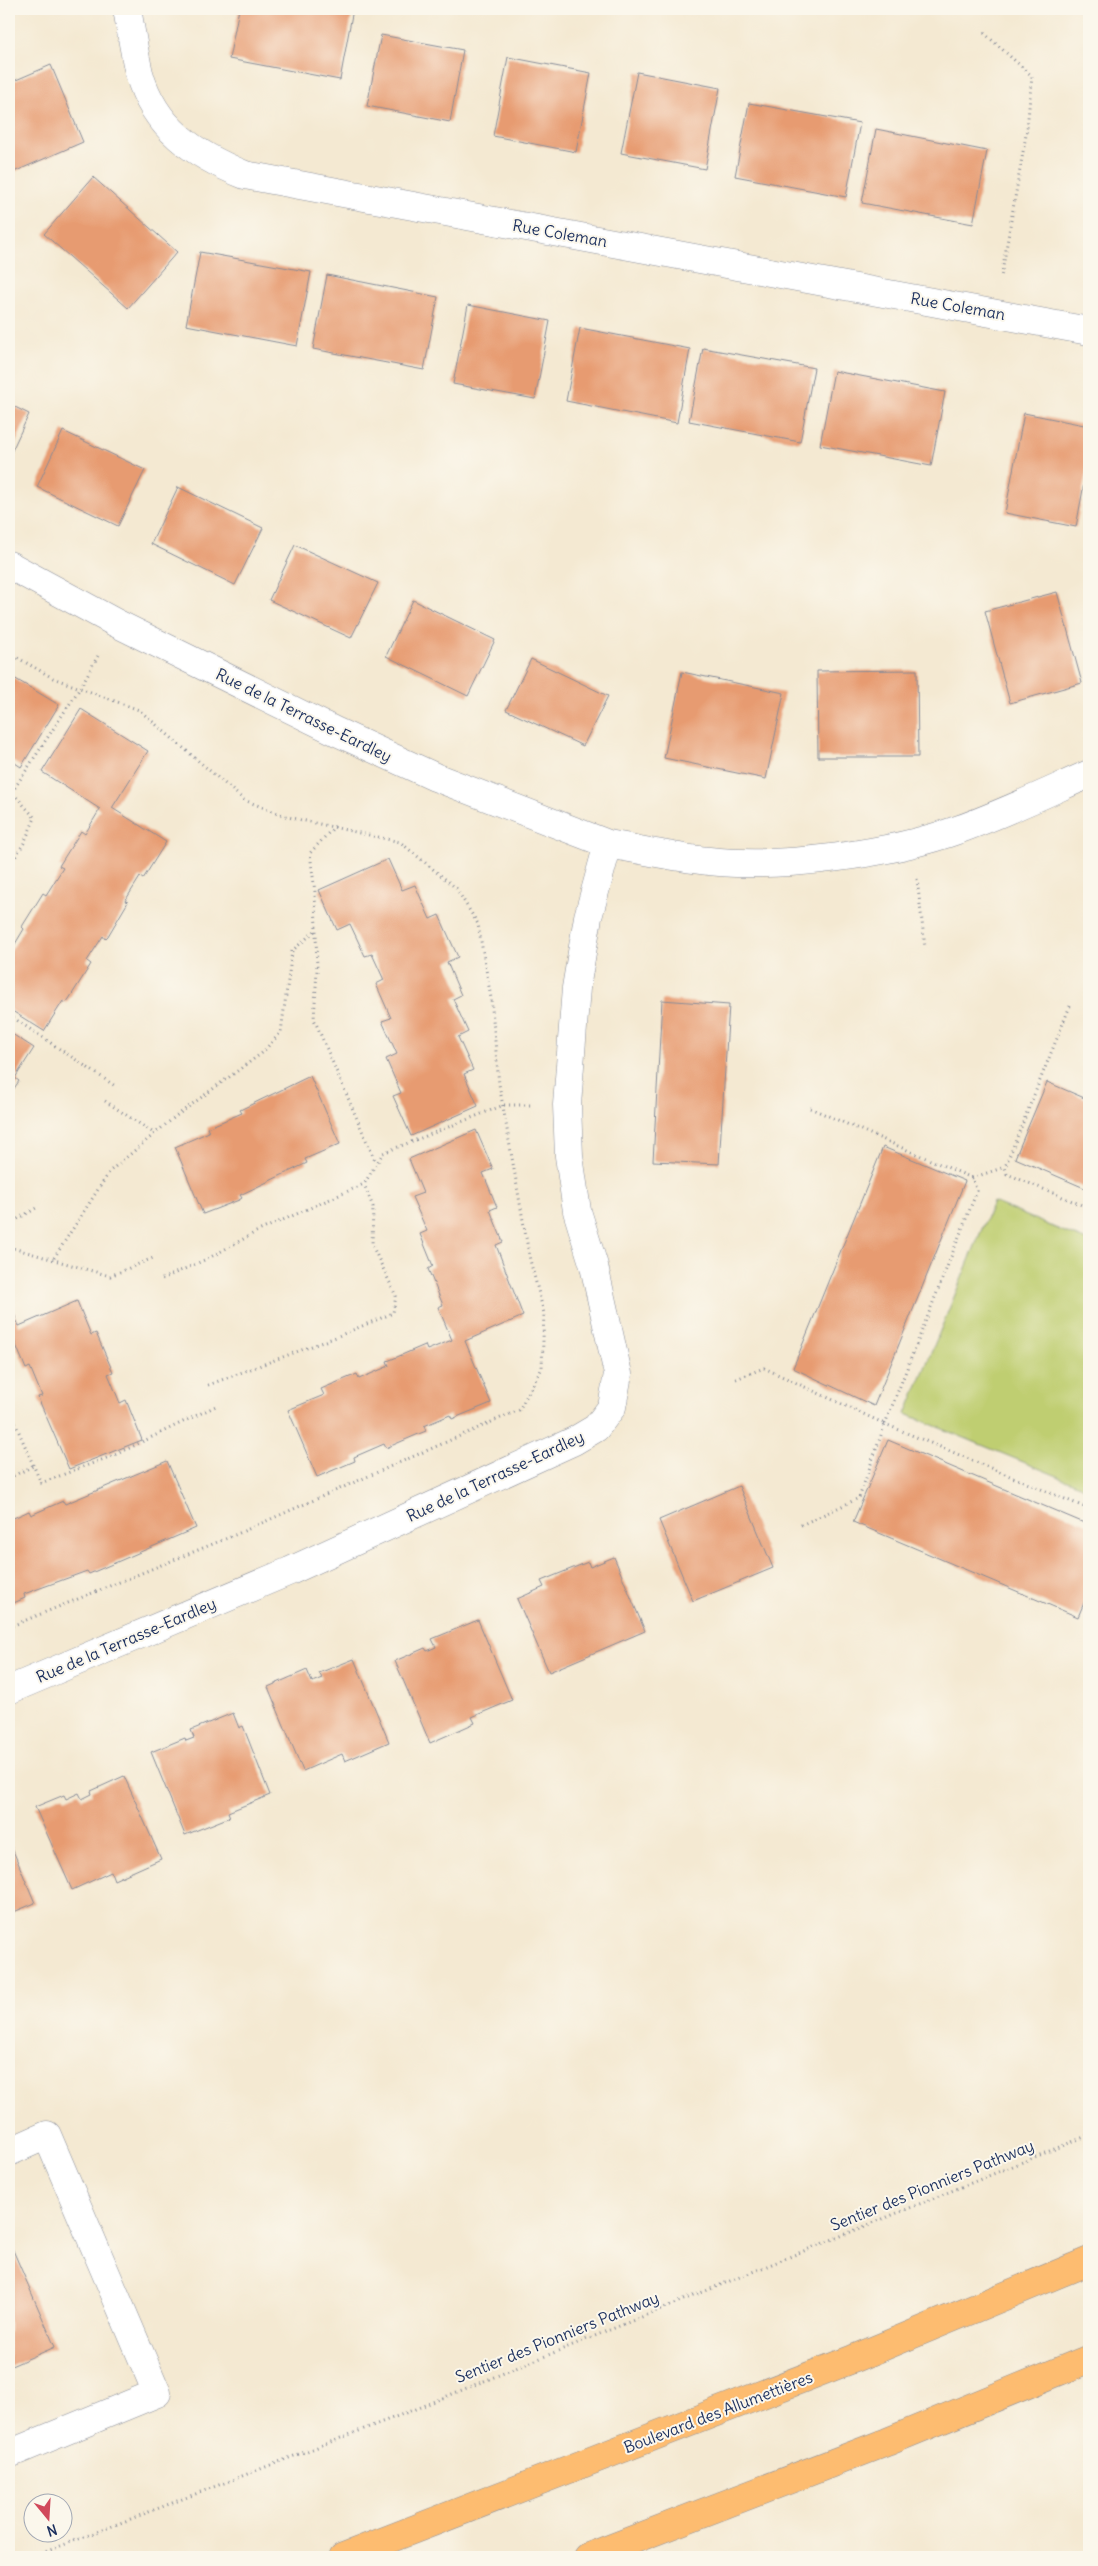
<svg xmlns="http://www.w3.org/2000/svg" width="1098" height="2566" font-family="Delius,sans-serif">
	<rect width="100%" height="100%" fill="#fbf7ec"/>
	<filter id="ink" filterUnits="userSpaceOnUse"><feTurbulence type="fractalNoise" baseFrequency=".02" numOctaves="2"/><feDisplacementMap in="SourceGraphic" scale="10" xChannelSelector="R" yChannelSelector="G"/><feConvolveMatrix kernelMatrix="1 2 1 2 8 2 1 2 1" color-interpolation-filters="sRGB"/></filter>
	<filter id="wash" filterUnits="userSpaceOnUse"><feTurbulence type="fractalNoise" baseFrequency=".0096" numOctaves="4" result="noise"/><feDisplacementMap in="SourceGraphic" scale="20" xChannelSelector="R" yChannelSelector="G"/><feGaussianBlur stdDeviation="1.12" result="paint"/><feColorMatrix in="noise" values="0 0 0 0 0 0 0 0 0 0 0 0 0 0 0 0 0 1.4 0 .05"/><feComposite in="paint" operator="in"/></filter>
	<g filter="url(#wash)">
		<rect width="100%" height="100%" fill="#f4e9d2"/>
		<path fill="#bfce71" stroke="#6d7e68" d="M993 1202 1089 1242V1489L906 1414Z"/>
		<g id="blocks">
			<path fill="#e79b71" d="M239 9H353L340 80 229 59Z
				M381 35 463 50 450 122 367 106Z
				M508 57 591 73 576 152 493 136Z
				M51 65 83 142 9 174V83Z
				M637 72 720 88 705 169 621 153Z
				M749 103 860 123 846 197 735 176Z
				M876 129 987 151 973 224 862 203Z
				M93 177 177 252 128 308 44 234Z
				M200 252 311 272 297 346 186 325Z
				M327 275 438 297 424 370 313 349Z
				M468 305 550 321 535 399 453 384Z
				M580 328 690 349 677 423 566 401Z
				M703 348 814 368 800 442 689 421Z
				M834 371 945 392 931 466 820 445Z
				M9 404 29 414 9 457Z
				M1024 413 1089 426V457L1076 527 1005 513Z
				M63 431 145 470 118 526 37 487Z
				M178 487 263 528 235 585 151 544Z
				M295 545 378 583 351 638 269 600Z
				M1057 592 1082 683 1010 703 985 611Z
				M413 600 495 640 468 696 386 656Z
				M531 659 608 696 583 746 506 710Z
				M917 670 918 757H818L817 671Z
				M682 672 784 693 766 779 664 758Z
				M9 675 59 705 21 767 9 759Z
				M81 709 148 751 112 808 166 842 143 879 140 877 125 901 128 902 108 936 105 939 103 936 87 961 91 964 69 999 66 1003 63 1001 44 1031 9 1009V954L24 929 22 927 23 925 43 893 46 895 63 868 59 866 81 831 85 834 100 809 42 772Z
				M388 859 402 890 415 885 430 919 439 915 458 957 447 962 461 995 453 999 468 1032 458 1037 473 1070 464 1074 478 1106 411 1136 393 1096 401 1093 386 1059 397 1054 382 1021 391 1018 376 984 384 980 372 954 365 956 350 924 337 930 319 890Z
				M662 1000 729 1005 719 1164 653 1161Z
				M9 1032 34 1048 15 1078 19 1081 9 1096Z
				M310 1076 340 1144 305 1159 307 1163 240 1195 242 1198 239 1200 203 1214 175 1147 209 1132 207 1128 242 1113 240 1110Z
				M1047 1082 1089 1100V1190L1015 1158Z
				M476 1130 493 1169 483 1173 497 1207 490 1210 503 1242 496 1245 523 1316 465 1341 491 1403 452 1419 450 1415 424 1426 426 1431 421 1433 386 1448 384 1444 354 1457 355 1461 317 1477 288 1410 324 1395 321 1389 357 1374 359 1379 389 1366 387 1361 390 1360 425 1345 427 1350 452 1340 438 1307 443 1305 428 1269 433 1266 420 1234 427 1231 412 1197 423 1193 409 1159Z
				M883 1147 965 1181 874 1406 793 1368Z
				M77 1301 91 1335 96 1333 113 1372 108 1374 120 1403 126 1400 142 1440 69 1469 39 1400 38 1397 42 1396 30 1367 26 1369 13 1338 9 1340V1302L19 1326Z
				M888 1440 1089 1525V1591L1078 1617 853 1522Z
				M167 1461 196 1528 89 1574 87 1571 24 1594 25 1598 9 1605V1520L29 1511 31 1515 63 1501 65 1504Z
				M739 1486 773 1568 693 1601 659 1520Z
				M614 1557 645 1631 549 1672 517 1599 544 1587 541 1581 588 1562 590 1567Z
				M478 1620 512 1700 472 1717 475 1723 430 1743 395 1661 425 1648 427 1651 436 1647 432 1639Z
				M354 1659 389 1742 345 1761 342 1754 303 1771 268 1687 307 1670 312 1682 322 1678 319 1673Z
				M233 1713 239 1728 243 1726 270 1795 228 1812 230 1817 185 1835 151 1752 185 1738 186 1741 194 1738 191 1730Z
				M124 1776 161 1859 114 1880 111 1872 72 1890 35 1807 64 1795 66 1799 79 1793 82 1799 92 1794 91 1791Z
				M9 1841 35 1903 9 1914Z
				M9 2241 55 2347 9 2367Z"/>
		</g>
	</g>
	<g filter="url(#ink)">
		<use href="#blocks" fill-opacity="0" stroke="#888c98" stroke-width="1"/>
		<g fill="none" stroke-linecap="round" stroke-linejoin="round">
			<g stroke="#888c98" stroke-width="29">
				<path id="minor" d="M127 9C131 30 134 52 139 73 154 128 195 155 245 175L1089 331
					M9 565 116 623 337 732 435 777 608 844 588 917 576 988 567 1105 569 1156 577 1211 594 1266 618 1374 612 1407 596 1428 574 1441 290 1571 9 1690
					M608 844C642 850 676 858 709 861 782 869 891 854 960 829 1004 813 1046 793 1089 774
					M9 2152 47 2135 157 2393 9 2454"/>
			</g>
			<g stroke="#888c98" stroke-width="29">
				<path id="highway" d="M343 2557 853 2359 1089 2261
					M588 2557 887 2442 1089 2359"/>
			</g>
			<path stroke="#888c98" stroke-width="3" stroke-dasharray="1 4" stroke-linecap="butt" d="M984 33 1032 76 1027 129 1001 278
				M9 653 53 678 139 710 244 800 288 817 400 842 456 888 478 924 491 998 499 1084 530 1260 544 1313 542 1368 519 1410 230 1537 9 1627
				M9 791 12 792 35 818 24 843 9 867
				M12 792 80 688 99 654
				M335 826 310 853 315 892 317 970 314 1019 376 1163
				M917 879 925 947
				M1070 1006 1005 1167 1007 1174 1089 1208
				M9 1015 115 1086
				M105 1101 155 1134
				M810 1108 972 1178 977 1191 885 1424 1089 1509
				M972 1178 1005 1167
				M9 1224 38 1207
				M9 1247 110 1276 153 1258
				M54 1258 110 1171 176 1116 262 1053 281 1032 292 951 316 930
				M162 1279 209 1258 256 1232 364 1184 383 1153 504 1105H531
				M736 1379 764 1368 885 1424 859 1498 799 1526
				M208 1385 336 1337 393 1313 396 1296 372 1245 373 1207 364 1184
				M9 1409 41 1483 117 1454 218 1405
				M9 1478 33 1466
				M32 2557 403 2414 1089 2135"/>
			<use href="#minor" stroke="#fff" stroke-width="28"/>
			<use href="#highway" stroke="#fdbc70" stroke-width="28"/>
		</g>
	</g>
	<g text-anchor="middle" stroke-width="4" stroke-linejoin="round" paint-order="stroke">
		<g font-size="16" fill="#1b2f5e" stroke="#fbf7ec">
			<text transform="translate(560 233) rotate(10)" y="6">Rue Coleman</text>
			<text transform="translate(958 306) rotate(10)" y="6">Rue Coleman</text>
			<text transform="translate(304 715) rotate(26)" y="6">Rue de la Terrasse-Eardley</text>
			<text transform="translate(495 1476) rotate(-25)" y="6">Rue de la Terrasse-Eardley</text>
			<text transform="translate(126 1640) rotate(-23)" y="6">Rue de la Terrasse-Eardley</text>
			<text transform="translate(932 2185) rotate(-22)" y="6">Sentier des Pionniers Pathway</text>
			<text transform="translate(557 2337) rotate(-22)" y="6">Sentier des Pionniers Pathway</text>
			<text transform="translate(718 2412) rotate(-21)" y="6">Boulevard des Allumettières</text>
		</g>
	</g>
	<rect width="1098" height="2566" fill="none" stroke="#fbf7ec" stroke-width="30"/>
	<g transform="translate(48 2518) rotate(162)"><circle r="24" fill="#fbf7ec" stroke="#a1a7b3"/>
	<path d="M0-4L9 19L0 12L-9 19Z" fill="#d1495b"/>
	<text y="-8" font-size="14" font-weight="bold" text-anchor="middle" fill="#1b2f5e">N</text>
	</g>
</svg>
